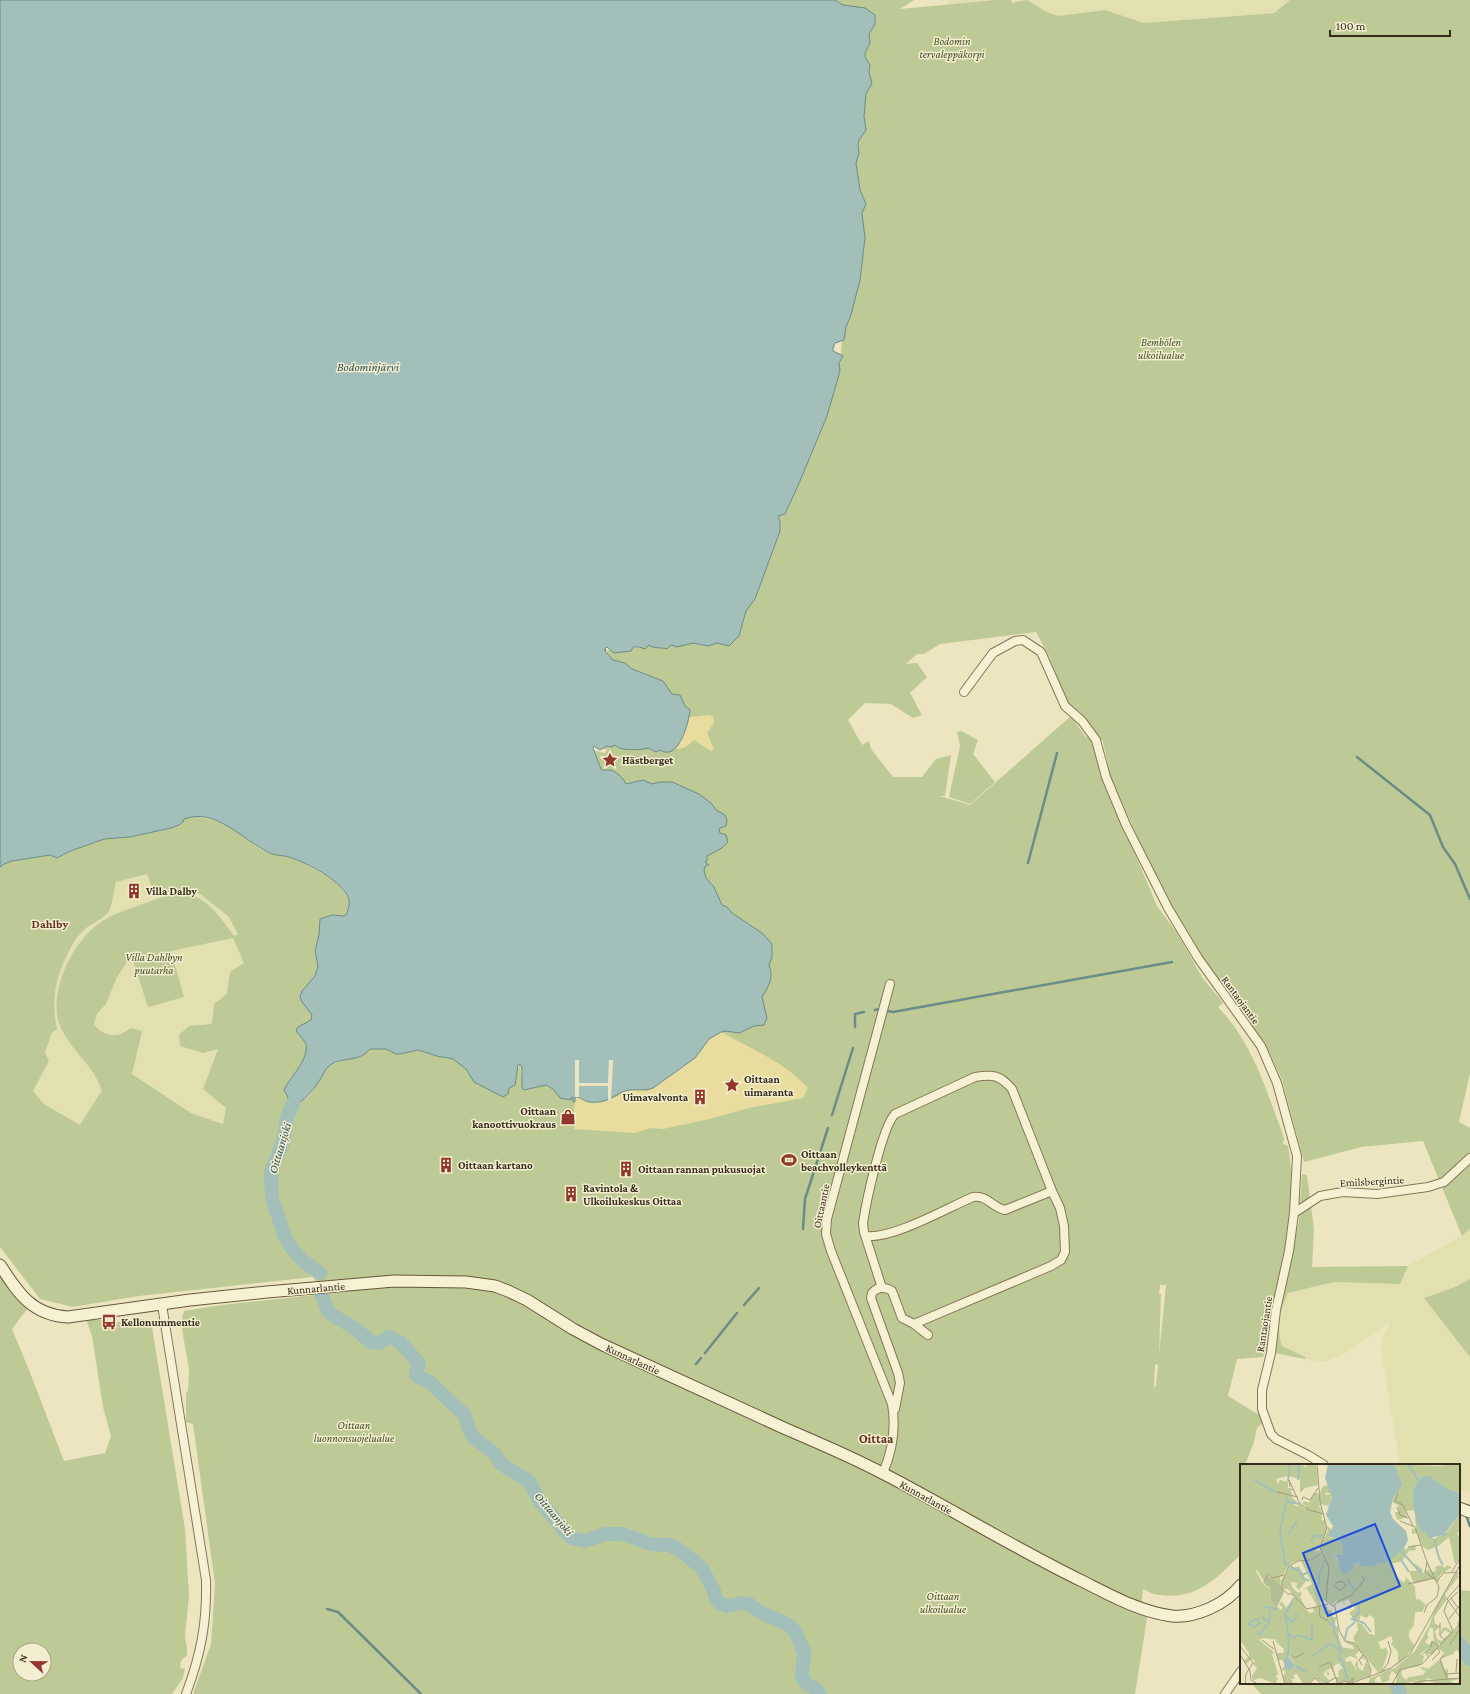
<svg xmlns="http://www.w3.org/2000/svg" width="1470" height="1694" font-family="'Crimson Pro',serif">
	<rect width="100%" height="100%" fill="#ece5c0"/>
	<path fill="#e2e0ae" d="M949 0H1290L1273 13 1144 23 1105 10 1058 16 1045 11 1027 0 962 13 945 9Z
		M147 874 155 896 172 891H190L200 894 228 916 238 935 233 938 244 963 237 995 203 1089 226 1108 223 1124 191 1113 127 1071 80 1125 44 1104 33 1091 49 1061 44 1052 52 1033 57 1029 54 1012 53 997 0 948 67 955 82 932 109 911 116 882Z
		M1470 1229V1279L1455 1287 1424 1298 1470 1357V1492L1459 1489V1465H1400L1381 1349 1382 1340 1390 1322 1342 1355 1323 1362 1305 1359V1357L1282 1346 1278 1336 1283 1303 1288 1293 1334 1282 1400 1284 1408 1266 1462 1236Z"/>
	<path fill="#bdca95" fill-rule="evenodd" d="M740 0H914L900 9 996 0H1011L1012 3 1027 0 1045 11 1058 16 1105 10 1144 23 1274 13 1290 0H1470V1073L1459 1122 1470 1128V1229L1462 1236 1423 1141 1361 1147 1304 1162 1282 1080 1265 1043 1210 971 1169 905 1165 891 1159 885 1111 778 1103 742 1097 734H1093L1080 712 1067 705 1049 656 1036 632 940 644 924 654H917L906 664 917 663 927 677 910 693 922 715 913 718 891 704 865 703 848 720 862 745 869 741 871 749 893 777H922L936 759 951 755 945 796H940L970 805 1071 716 1085 736 1092 741 1104 780 1157 906 1177 933 1202 977 1223 1003 1218 1007C1253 1043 1267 1092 1284 1138L1283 1144 1288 1146C1295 1185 1291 1229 1282 1268 1279 1284 1274 1299 1271 1316 1269 1329 1270 1346 1263 1357L1237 1359 1228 1396 1259 1415 1263 1423 1257 1428 1254 1442 1245 1465H1241V1492L1240 1495 1241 1497V1554C1217 1578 1197 1600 1160 1595 1154 1595 1148 1591 1143 1589L1142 1600 1147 1618 1135 1694H193L211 1644 215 1584 193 1424 186 1422V1393L188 1391 189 1370 181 1323 184 1311 222 1305 324 1294 313 1277 139 1296 73 1307 40 1299 0 1247V867L4 864 12 861 50 855 57 858 68 852 104 839 130 837 171 828 179 825 183 822V819L192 816 199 817 221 822 234 829 260 849 272 854 289 857 302 862 330 878 341 887 349 899 350 905 346 915 347 952 288 1101 296 1105 310 1095 326 1068 340 1061 370 1049H386L408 1052 418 1050 426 1052 446 1037 512 1083 520 1065 522 1078V1071L571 1100V1097H573L587 1102 639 1089 731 916 709 894 699 872 719 833V830L600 776 591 750 605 753 607 750 602 748 611 744 648 748 657 752 661 750 601 658 611 647 643 648 649 645 656 648 663 647ZM841 340H842L841 354 832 350 835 343 839 342ZM147 874 155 896 172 891H190L200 894 228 916 238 934 234 936C224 922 209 900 191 895 176 891 160 898 146 903 132 908 117 912 104 920 75 937 50 987 58 1020 64 1040 80 1054 92 1071 96 1077 99 1083 102 1090L80 1125 44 1104 33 1091 49 1061 45 1052 52 1033 57 1029C51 1002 55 979 67 955 71 947 76 938 82 932 89 924 103 920 109 911 112 906 114 889 116 882ZM233 938 244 963 230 972 227 994 214 1004 212 1024 189 1026 179 1035 180 1046 203 1053 218 1049 203 1089 226 1108 223 1124 191 1113 132 1074 142 1031 130 1028C120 1039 102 1037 94 1024L97 1014 106 1004 116 979 126 963 133 961 148 1007 184 997 171 951ZM1160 1285H1166L1159 1355 1161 1294H1159ZM1158 1364 1156 1386 1154 1388 1155 1365Z
		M961 731 978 740 973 754 995 782 970 804 949 797 960 746 957 732Z
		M1302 1174 1307 1175 1314 1229 1312 1267 1408 1266 1400 1284 1334 1282 1288 1293C1280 1308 1276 1330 1282 1346L1305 1357V1359L1275 1353 1277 1317 1299 1221Z
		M0 1277 27 1309 12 1329 29 1370 64 1461 105 1453 111 1436 103 1407 92 1336 86 1319 103 1320V1324L142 1319 149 1322 152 1327 185 1529 189 1595 185 1636 187 1648V1656C181 1659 179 1663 181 1669L185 1668 183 1678 172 1694H0ZM20 1650H44V1674H20Z
		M1470 1279V1357L1424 1298 1455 1287Z
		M1459 1590 1470 1591V1694H1261L1251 1683H1459Z"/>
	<path fill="#e8dd9e" d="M709 715 714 717V723L707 733 714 749 711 751 694 740C689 745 683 750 676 749L683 735 689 717Z
		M721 1032C750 1048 786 1063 808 1088L803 1098 753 1107 709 1119 663 1129 651 1128 635 1133 574 1129 575 1124 573 1123 575 1097 602 1102 618 1096 624 1091 639 1089 647 1091 700 1052 709 1039Z"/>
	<path fill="#a3bfba" stroke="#6b8c88" d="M0 0H835L843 5 865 8 875 15V24L869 34 870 43 865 53V57L870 65 869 72 872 83 866 94 864 116 866 130 859 140 858 145 859 153 856 163 860 190 866 204 862 213 865 238 860 280 851 315 846 327 844 340 835 343 833 348V351L843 356 839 363 840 371 827 416 800 481 785 514 778 516 780 521V531L755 599 746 611 739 636 729 646 717 643 708 646 693 643 677 647 671 645 667 649C662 647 653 649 649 645L645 649 639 647H633L631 651 614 653 607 647 605 648 606 651 604 650 613 660 625 663 632 669 663 681 672 694 680 695 685 706 690 710C689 723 678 762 660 750L656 752 648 748C644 750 627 750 623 749 619 749 617 746 614 745L613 747 607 746 600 750 594 746 593 748 601 769C605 771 608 770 611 770 617 772 624 779 626 784L643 780 652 784 660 782H672L699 794 711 803 716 810 725 815 727 820 726 826 720 828 719 830 720 833 726 835 728 842 722 848 707 856V861L705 862 709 865H706L704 870 706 878 714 887 722 905 727 907 732 913 762 933 772 944V957L769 965C774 977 769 986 762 997L767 1018 764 1025 754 1026 739 1033 726 1031 721 1032 709 1039 695 1058 653 1088C644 1092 635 1088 625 1091 617 1094 609 1101 599 1102 596 1102 590 1103 586 1101 582 1100 581 1097 575 1097V1102H573V1097L571 1098V1100L560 1098 553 1089 546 1085 524 1090 522 1088V1070L521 1065H518L515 1085 509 1088 508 1094 503 1097 474 1082 466 1069 453 1059 444 1057H440L418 1050 400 1054H396L386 1049H370C358 1064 341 1055 328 1067 325 1069 324 1074 321 1078 313 1090 309 1096 296 1105L288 1101V1097L284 1090C290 1077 309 1060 306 1044 304 1040 299 1035 296 1031L298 1027 311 1020 312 1015 302 1002 300 997 302 991 315 976 318 966 315 951 319 935 320 919 332 915 344 916 346 915C348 910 350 905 349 900 345 882 306 862 289 857 282 855 275 856 268 852 243 840 215 807 184 819L183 822 179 825 171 828 130 837 104 839 68 852 57 858 50 855 12 861 4 864 0 867Z"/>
	<path fill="#ece5c0" d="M575 1060H579V1083H608L609 1060H613L611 1100 608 1101V1086H579V1097H575Z"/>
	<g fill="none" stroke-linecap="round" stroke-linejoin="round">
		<path stroke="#6b8c88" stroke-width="2.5" d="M1357 757 1430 815 1443 847 1455 864 1470 899
			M1028 863 1057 753
			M875 1010 880 1009
			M888 1011 893 1012 1172 962
			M855 1027V1014L864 1012
			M832 1115 853 1048
			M803 1229 805 1199 828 1128
			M744 1305 759 1288
			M705 1353 737 1313
			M696 1364 701 1358
			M1466 1515 1470 1526
			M327 1609 338 1612 421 1694"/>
		<path stroke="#a3bfba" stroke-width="14" d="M293 1103 287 1118 283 1142 271 1171 272 1198 285 1237 290 1246 302 1260 320 1273
			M322 1295 328 1311 332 1315 353 1327 371 1342 379 1343 389 1337 400 1342 419 1363 416 1372V1375L431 1383 458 1409 465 1415 470 1432 474 1438 495 1454 501 1464 529 1481 539 1500 565 1532 572 1538 585 1541 605 1534H622L651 1544 669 1545 678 1549 701 1567 714 1591 716 1599 721 1604 727 1606 741 1603 749 1604 762 1613 787 1624 792 1628 796 1633 804 1652 802 1678 808 1685 816 1689 820 1694
			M1459 1643 1470 1659
			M1396 1683 1400 1694"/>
		<g stroke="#857659" stroke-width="10">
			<path id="minor" d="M964 692 993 653 1015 641 1023 640 1041 652 1065 706 1082 721 1096 740 1106 777 1126 825 1168 908 1198 958 1261 1046 1277 1083 1297 1156 1294 1213 1289 1251 1276 1310 1271 1353 1262 1390V1409L1271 1434 1276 1439 1308 1455 1324 1465
				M1294 1213 1320 1196 1343 1192 1377 1194 1428 1187 1444 1182 1470 1158
				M866 1236C893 1239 945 1209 973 1197 988 1195 991 1207 1005 1210L1052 1191
				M882 1288 864 1232 863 1223C866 1203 882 1127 895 1114L975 1077C993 1074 1000 1075 1012 1089L1052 1191 1060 1208 1064 1226 1065 1252 1061 1260 1051 1266 914 1324
				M162 1305 206 1580C207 1623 201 1654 186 1694
				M895 1409 900 1383 898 1373 871 1298 872 1293C878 1286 885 1287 892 1291L902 1318 914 1324 928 1335
				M883 1473C892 1452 896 1427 892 1404L831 1251 826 1234 827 1219 890 984
				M1225 1694 1241 1671"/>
		</g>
		<g stroke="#66573c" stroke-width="13">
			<path id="secondary" d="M0 1265C18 1293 32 1315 68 1317L190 1300 267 1292 394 1281 466 1282 495 1286 508 1291 527 1300 573 1329 601 1344C662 1372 724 1400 786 1429 819 1443 852 1457 884 1474 950 1508 1014 1548 1082 1581 1110 1595 1140 1612 1172 1616 1196 1618 1226 1604 1241 1585
				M1459 1508 1470 1512"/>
		</g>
		<use href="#minor" stroke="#f7f1d3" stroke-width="8"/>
		<use href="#secondary" stroke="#f7f1d3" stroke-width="11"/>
	</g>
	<defs>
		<g id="sight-bare" transform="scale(1.2)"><path d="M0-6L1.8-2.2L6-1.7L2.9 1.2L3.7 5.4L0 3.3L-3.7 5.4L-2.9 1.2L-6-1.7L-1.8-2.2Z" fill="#92372b" stroke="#f4eed0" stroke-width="2.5" paint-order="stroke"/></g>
		<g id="building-bare" transform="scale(1.2)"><path d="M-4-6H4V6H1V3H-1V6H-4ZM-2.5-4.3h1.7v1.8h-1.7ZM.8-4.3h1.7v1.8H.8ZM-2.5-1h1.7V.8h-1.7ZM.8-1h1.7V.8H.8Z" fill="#92372b" stroke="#f4eed0" stroke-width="2.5" paint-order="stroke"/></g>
		<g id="shop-bare" transform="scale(1.2)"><path d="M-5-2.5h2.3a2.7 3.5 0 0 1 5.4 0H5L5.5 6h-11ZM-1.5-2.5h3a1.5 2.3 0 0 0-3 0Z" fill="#92372b" stroke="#f4eed0" stroke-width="2.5" paint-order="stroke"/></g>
		<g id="stadium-bare" transform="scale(1.2)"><path d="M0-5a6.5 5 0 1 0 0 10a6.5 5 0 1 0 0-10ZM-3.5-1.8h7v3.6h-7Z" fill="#92372b" stroke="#f4eed0" stroke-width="2.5" paint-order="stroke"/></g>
		<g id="bus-bare" transform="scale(1.2)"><path d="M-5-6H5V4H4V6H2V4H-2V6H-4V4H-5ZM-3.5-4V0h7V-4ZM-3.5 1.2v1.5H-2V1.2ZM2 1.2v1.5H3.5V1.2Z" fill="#92372b" stroke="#f4eed0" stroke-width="2.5" paint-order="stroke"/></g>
	</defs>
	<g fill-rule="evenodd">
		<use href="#sight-bare" x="610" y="760"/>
		<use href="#building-bare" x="134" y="891"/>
		<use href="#sight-bare" x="732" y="1085"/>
		<use href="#building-bare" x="700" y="1097"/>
		<use href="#shop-bare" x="568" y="1117"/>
		<use href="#stadium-bare" x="789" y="1160"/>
		<use href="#building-bare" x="446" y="1165"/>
		<use href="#building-bare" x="626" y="1169"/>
		<use href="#building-bare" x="571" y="1194"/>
		<use href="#bus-bare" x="109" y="1322"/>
	</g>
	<g text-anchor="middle" stroke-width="3" stroke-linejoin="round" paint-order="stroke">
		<g font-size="11" font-style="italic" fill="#405124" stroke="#f4eed0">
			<text x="952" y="45">Bodomin<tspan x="952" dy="13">tervaleppäkorpi</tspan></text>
			<text x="1161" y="346">Bembölen<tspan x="1161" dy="13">ulkoilualue</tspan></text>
			<text x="154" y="961">Villa Dahlbyn<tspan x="154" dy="13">puutarha</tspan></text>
			<text x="354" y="1429">Oittaan<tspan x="354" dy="13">luonnonsuojelualue</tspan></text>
			<text x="943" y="1600">Oittaan<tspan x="943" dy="13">ulkoilualue</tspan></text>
		</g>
		<g font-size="11" font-weight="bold" fill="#352b1d" stroke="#f4eed0" text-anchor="start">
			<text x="622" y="764">Hästberget</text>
			<text x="146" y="895">Villa Dalby</text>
			<text x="744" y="1083">Oittaan<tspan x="744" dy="13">uimaranta</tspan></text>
			<text x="688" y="1101" text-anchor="end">Uimavalvonta</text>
			<text x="556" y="1115" text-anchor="end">Oittaan<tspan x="556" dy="13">kanoottivuokraus</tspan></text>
			<text x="801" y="1158">Oittaan<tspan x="801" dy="13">beachvolleykenttä</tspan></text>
			<text x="458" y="1169">Oittaan kartano</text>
			<text x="638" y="1173">Oittaan rannan pukusuojat</text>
			<text x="583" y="1192">Ravintola &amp;<tspan x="583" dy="13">Ulkoilukeskus Oittaa</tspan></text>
			<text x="121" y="1326">Kellonummentie</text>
		</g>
		<g font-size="11" fill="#352b1d" stroke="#f4eed0">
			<text transform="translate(1241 1000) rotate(54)" y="4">Rantaojantie</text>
			<text transform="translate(1372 1181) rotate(-3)" y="4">Emilsbergintie</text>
			<text transform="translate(821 1206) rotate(-78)" y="4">Oittaantie</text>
			<text transform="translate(316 1288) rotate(-5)" y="4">Kunnarlantie</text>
			<text transform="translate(1264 1324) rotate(-81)" y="4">Rantaojantie</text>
			<text transform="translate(633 1359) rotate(25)" y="4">Kunnarlantie</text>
			<text transform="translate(926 1497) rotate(29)" y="4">Kunnarlantie</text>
		</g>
		<g font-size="12" font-style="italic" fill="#2c5254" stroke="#f4eed0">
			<text x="368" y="371">Bodominjärvi</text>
			<text transform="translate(280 1148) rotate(-73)" y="4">Oittaanjoki</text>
			<text transform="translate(554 1514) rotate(50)" y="4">Oittaanjoki</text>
		</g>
		<g font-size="12" font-weight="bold" fill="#60341e" stroke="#f4eed0">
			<text x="50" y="928">Dahlby</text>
		</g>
		<g font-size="13" font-weight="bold" fill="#60341e" stroke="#f4eed0">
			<text x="876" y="1443">Oittaa</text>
		</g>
	</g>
	<g transform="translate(1240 1464)">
		<rect width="220" height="220" fill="#ece5c0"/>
		<path d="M0 0H60L66 3 67 0H76L78 21 65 24 60 29V15L48 12 36 15 38 20 40 16 48 18V24L54 25 51 27 53 35 57 37 53 40 58 43 59 40 65 45 66 42 62 40 64 37 69 39 74 29H78L79 33 82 23 87 21 91 25 92 29H85L86 31 92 30 89 42 81 40 79 34 80 41 78 43 81 44 82 57 85 55 83 51H84L86 62V67L80 83 74 88 80 86 81 89 68 96H60L51 99 47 104 42 113 40 112 41 122 34 118 28 110 24 117 17 106 15 105 23 120 30 125 31 137 41 146 43 143 39 141 42 137 46 144 55 133 48 125H43L41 117 52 100 53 104 59 102 66 117 59 126 54 120 57 122V119L51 118 52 123 58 129 60 127 62 130 60 133 67 146 70 149 75 147 72 145 77 142 72 133 74 131 71 132 67 125 63 126 72 120 61 97 70 96 82 90 86 95 80 84 88 66 87 62 92 66 89 73 98 75 103 82V90L93 91 98 97 100 106 103 108 104 105 107 109 113 104V98L116 102 117 97 120 101 138 100 146 97V92L160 82 166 85 175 81 176 86 169 87 162 97 151 100 156 114 164 118 166 115 164 111 175 123 176 136 179 135 186 141 182 148H175L174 161 169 168V174L175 182 161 198 147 206 141 208 135 209 151 203 158 198V188L151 180 153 177 151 172 138 178 141 185 146 184 148 188 142 206 138 208 117 184 113 174 118 166 117 159 122 160 129 170 135 171 134 154 130 151 126 154 120 151V155L116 158 109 149 115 145 114 141 110 145 107 143 111 140 108 135 104 137 105 141 102 137 99 139 97 136 93 140 86 136 80 138 82 142H87L88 146H91L93 153H96L95 161 98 164 100 183 114 185 112 181H110L105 178 104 176 103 172 101 170 103 172 105 177 113 179 119 187 115 191 118 195 110 192 105 195 106 198 111 197 117 208 115 200 118 196V204L123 207 126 197 123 194 119 196 123 192 130 204 129 212 110 219 109 217 98 219 96 216 97 220H96V213H99L98 207 103 204 98 199 93 203 95 213 91 204 87 206 90 211H87V206L83 210 89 216 85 220 75 214 68 220H63L57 210 53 211 55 215H51L54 220H45L43 212 46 208 41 205 44 203V200L42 196H38L36 189H43L44 185 35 177 38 176 23 174 19 176 35 189 32 190 38 210 35 213 38 214 35 220 21 214 13 216 12 212 17 204 13 200 15 197 12 195 6 200 4 196 9 193V189L0 176ZM49 192 55 202 49 207 45 204 44 194ZM153 0 197 2 220 0V29L206 24 190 12 182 13 173 28 175 46 165 47 167 53 157 56 155 48H159L158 41 152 38 161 19ZM220 50V67L217 70 220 73V94L215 100 209 73 200 81 188 86 183 83 177 69 172 70V65H176L175 53 185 69 194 75 203 70V73ZM187 99 191 108 196 107 195 103 201 101 205 104 207 101 212 103 201 110 196 116 200 114 198 119 193 115 174 120 169 107H177L175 100 182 105V110L189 105 187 101 185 102ZM217 108H220L217 112 220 111 205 130 207 135 194 153 195 160 201 162 195 167 197 175 202 177 210 169 205 166 200 172 202 164 206 163 213 168 218 164 217 159 220 156V189L216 186 213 190 200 195 205 206 208 205V214L220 215 210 217 216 220H200L189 217 194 216 187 214 183 217 186 218 175 220 181 217 156 220 157 211 152 207 149 213 150 216 142 219 140 212 137 213 134 217 139 218 128 220 130 214 155 204 175 187 189 162 195 145ZM190 164H193L194 177 188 181 185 178 189 173 187 171ZM198 177 200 181 199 184 204 189 199 196 188 205 178 201 182 199 184 192 180 190 191 182 185 189 188 194 189 193 188 190H193L199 183ZM182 202 181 205 186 207 183 211 169 213 166 216 162 212 161 207 166 204Z" fill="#bdca95" fill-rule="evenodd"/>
		<path d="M27 111 41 122 44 128 37 143 31 137 30 124 23 119Z" fill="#b4be94"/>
		<path d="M88 0H153L156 4 162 20 153 35 150 48 153 55 166 67 168 76 164 84 149 97 131 102H120L118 98 115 101 113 98V105L108 109 104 110 100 106 97 94 93 91 103 90V82L98 75 88 72 93 62 86 51 92 33 85 14ZM183 12H190L206 24 220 29V50L205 69 208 70 203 73V71L190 74 177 62H180L177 60 174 46 173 28 177 18ZM48 192 55 202 49 207 45 204 44 194Z" fill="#a3bfba"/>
		<path fill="none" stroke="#a3bfba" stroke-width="2" d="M168 0 178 16M13 15 36 29M58 16 59 0M48 17 50 0M47 32 40 69 45 100 48 101M46 37 59 40M48 71 57 57M194 75 199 94 203 101M71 77 74 72H83M161 87 182 110M160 94 169 108M50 103 60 107 63 114 69 117M62 111 69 108 72 101M107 115 114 126M119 140V149L112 155 124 159 131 168M80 141 75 125 79 121V111L85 96M81 142 85 149H90L93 159 90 160 94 162V167M25 143 38 145M46 152 52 159 57 152 55 149M22 153 29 159 30 146M8 161 10 159 14 156 17 155 20 159 14 163 9 160M94 167 101 183 99 196H102L108 217M48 169 54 174 57 171M18 171 27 161M58 171 72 176V161M105 175 107 165 115 158M48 192 49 175 45 150 54 134M71 193 90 180 101 187M55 202 66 208"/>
		<path fill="none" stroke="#a39b7f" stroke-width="1" d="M77 0 80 38 87 64 80 84 89 103 86 137 95 143 99 166 105 177 114 179 127 196 131 206 129 214M50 23 49 16 60 40 69 46 84 50M37 28 58 33M158 29 155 37 163 41 173 62M62 36 63 33 70 36 78 24M157 43 160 51 168 54M160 57 175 63 187 98 199 123 197 133 187 141 184 149M168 83 181 81M187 98 185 108 193 114M212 107 220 95M205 109 217 108M24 117 28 110 33 114 44 111M196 117 205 108M168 120 194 114M220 120 207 135 220 153M94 121 100 127 106 121 102 117 95 119M48 130 42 125V118L49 102 58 97 70 96 82 89M48 130H52L67 145 88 140M211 134 218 144M79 142 80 153 89 157M94 142 97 138 112 131 125 115 122 113M209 155 220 141M200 159V172L205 176M213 167 204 147 208 137 218 128M22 176 34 185M33 177 45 220M210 180 220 165M0 182 13 199 6 210 5 220M0 190 10 207 11 216 18 220M183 190 191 183 192 177 199 183M52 191 55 194 64 189M204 192 200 195 207 215M192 196 200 188 198 184M122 201 119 196 123 191M79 203 90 198 98 220M142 207 148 199 151 187 148 177M216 209 217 195M206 210 220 209M185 217 220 214M108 218 114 214 111 219M174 219 187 216M69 220 75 214 82 220M85 220 96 213M98 220 104 217 110 219M109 220 150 205 170 190 220 101M152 220 160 206 182 200 220 160"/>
		<path fill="#1d4ed8" fill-opacity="0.15" stroke="#1d4ed8" stroke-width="2" d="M135 60 160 122 88 152 63 89Z"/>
		<rect width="220" height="220" fill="none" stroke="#352b1d" stroke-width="2"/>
	</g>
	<g transform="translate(32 1662) rotate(292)"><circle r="19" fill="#f4eed0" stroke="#a8a088"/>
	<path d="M0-3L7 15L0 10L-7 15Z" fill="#92372b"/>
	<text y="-6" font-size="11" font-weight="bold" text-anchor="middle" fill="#352b1d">N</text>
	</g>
	<path d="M1330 30v6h120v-6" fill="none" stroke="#352b1d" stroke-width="2"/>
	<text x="1336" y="30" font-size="12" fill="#352b1d" stroke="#f4eed0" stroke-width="3" paint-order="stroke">100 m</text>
</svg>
